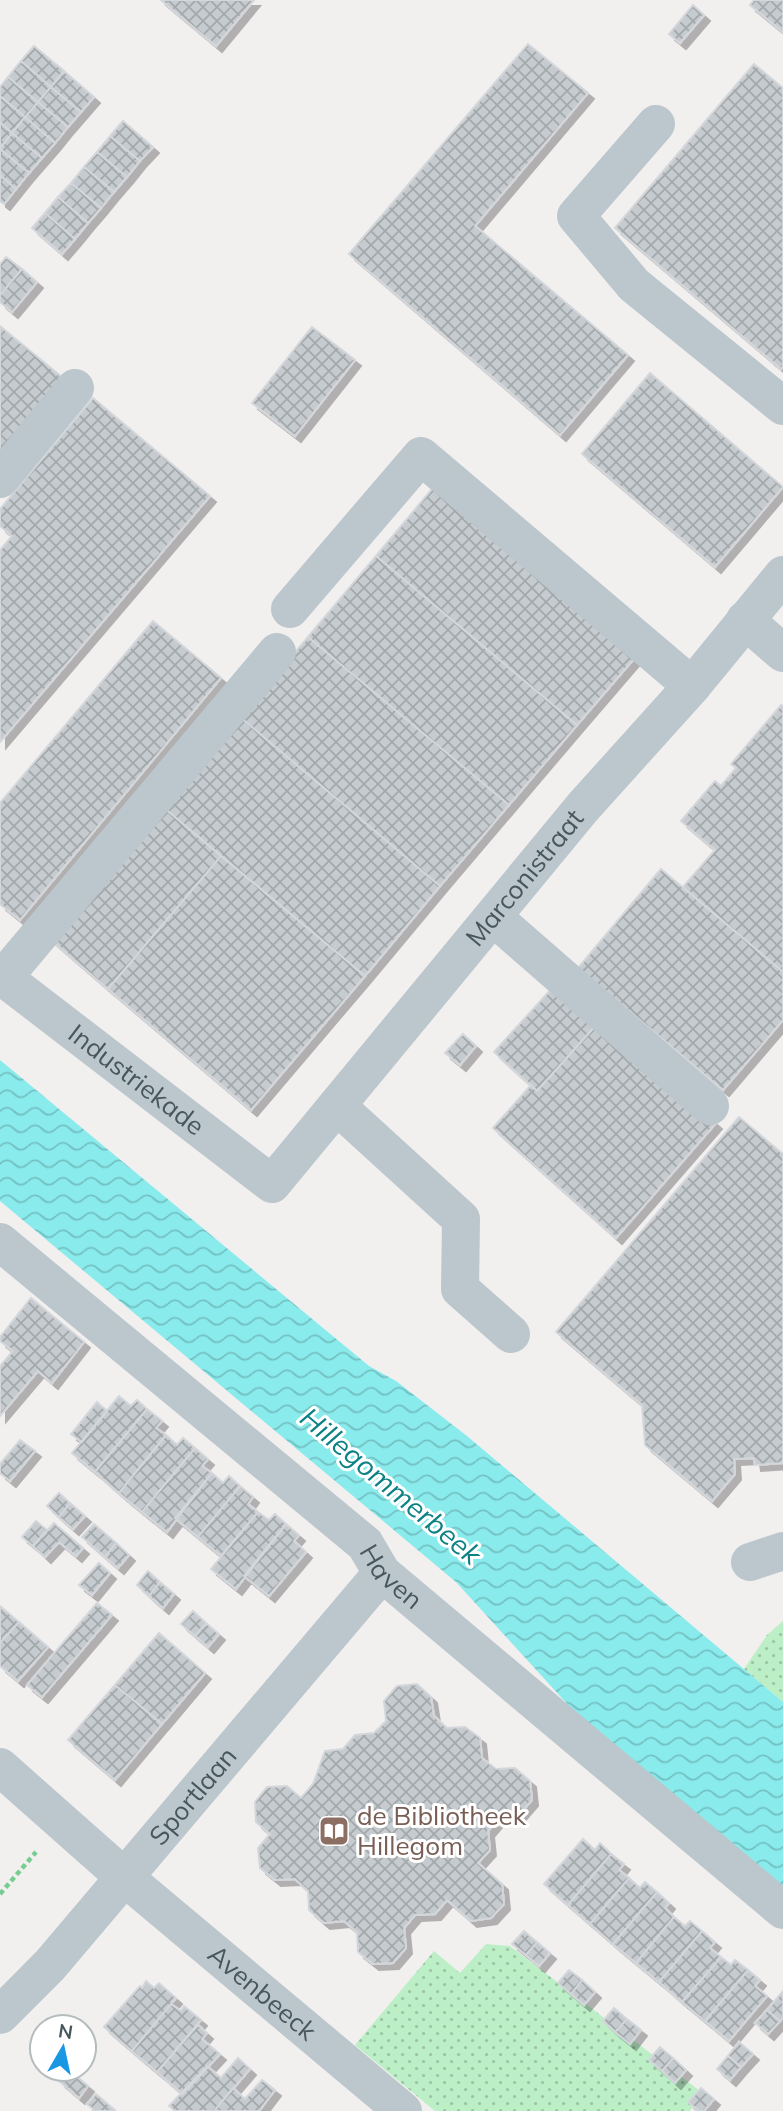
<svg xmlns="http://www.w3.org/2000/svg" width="783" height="2111" font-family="Mulish,sans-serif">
	<defs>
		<pattern id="grass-dots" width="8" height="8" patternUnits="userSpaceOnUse" patternTransform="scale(1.75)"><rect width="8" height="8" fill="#bdefc7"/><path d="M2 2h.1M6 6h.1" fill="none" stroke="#9bc4a5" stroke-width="1.8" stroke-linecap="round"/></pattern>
		<pattern id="water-waves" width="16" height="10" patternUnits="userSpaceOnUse" patternTransform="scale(1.75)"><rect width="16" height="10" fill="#8aebec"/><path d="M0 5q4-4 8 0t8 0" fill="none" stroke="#73c1c2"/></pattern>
		<pattern id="building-cross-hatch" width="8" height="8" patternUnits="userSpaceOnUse" patternTransform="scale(1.75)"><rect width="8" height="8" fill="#c6cbcf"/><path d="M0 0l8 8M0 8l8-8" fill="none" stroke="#a3a8ab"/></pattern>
		<filter id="shadow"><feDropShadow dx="6" dy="6" stdDeviation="0" flood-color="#0004"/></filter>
	</defs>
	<rect width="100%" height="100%" fill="#f2efef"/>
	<path fill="url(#grass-dots)" d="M783 1621V1702L744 1669 767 1635Z
		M486 1944 510 1946 700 2091 698 2100 690 2111H435L355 2045 434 1951 460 1973Z"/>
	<path fill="url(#water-waves)" d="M0 1060 369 1366 396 1381 467 1436 783 1702V1889L601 1741 456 1582 0 1201Z"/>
	<path fill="url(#building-cross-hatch)" stroke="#d3d7db" stroke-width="2" filter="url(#shadow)" d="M161 0H254L216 46Z
		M754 0H783V32L750 5Z
		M693 5 704 15 680 43 669 34Z
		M528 44 588 93 475 226 628 355 560 435 349 254Z
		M34 46 64 71 51 87 21 61Z
		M21 61 51 87 38 102 8 77Z
		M754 64 783 88V366L781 369 615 228Z
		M64 71 94 97 81 112 51 87Z
		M8 77 38 102 25 117 0 96V87Z
		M51 87 81 112 68 127 38 102Z
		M0 96 25 117 12 133 0 122Z
		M38 102 68 127 55 143 25 117Z
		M25 117 55 143 42 158 12 133Z
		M123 121 153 147 140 161 110 136Z
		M0 122 12 133 0 148Z
		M12 133 42 158 29 173 0 149Z
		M110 136 140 161 127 177 97 152Z
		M0 149 29 173 16 189 0 175Z
		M97 152 127 177 114 192 84 167Z
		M84 167 114 192 101 208 71 183Z
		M0 175 16 189 4 204 0 201Z
		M71 183 101 208 88 223 58 197Z
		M58 197 88 223 75 239 45 213Z
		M45 213 75 239 62 254 32 228Z
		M6 257 22 269 0 295V264Z
		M22 269 37 282 12 312 0 302V295Z
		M0 326 63 378 0 456Z
		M312 327 355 360 295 436 252 403Z
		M650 373 783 487 715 567 582 454Z
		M93 398 210 496 0 742V550L12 536 0 526V509Z
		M437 483 638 654 577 725 376 556Z
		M376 556 577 725 509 805 308 637Z
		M153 621 221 678 20 920 0 904V803Z
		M308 637 509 805 440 886 240 717Z
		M781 705 783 706V972L683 887 715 850 681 821 715 781 721 786 736 768 731 764Z
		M240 717 440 886 365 976 163 807Z
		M163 807 221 856 108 989 50 939Z
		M221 856 365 976 251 1110 108 989Z
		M661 869 783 972V1020L723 1090 578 968Z
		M554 986 596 1025 537 1091 494 1052Z
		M599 1022 716 1123 616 1238 493 1128 531 1085 537 1091Z
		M463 1034 476 1046 460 1065 445 1053Z
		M739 1117 783 1154V1463L755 1465 754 1458 734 1459 735 1474 712 1501 645 1445 642 1405 556 1332Z
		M31 1298 84 1342 52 1383 38 1371 0 1416V1366L13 1351 0 1341V1337Z
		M119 1396 131 1406 137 1400 147 1409 95 1472 72 1453Z
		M97 1402 107 1411 82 1442 71 1434Z
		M147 1409 162 1421 156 1428 166 1435 119 1493 95 1472Z
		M166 1435 177 1445 183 1438 195 1448 142 1512 119 1493Z
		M20 1440 35 1451 10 1481 0 1473V1464Z
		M195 1448 208 1459 202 1466 212 1473 167 1532 142 1512Z
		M212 1473 223 1483 229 1476 240 1486 198 1537 175 1518Z
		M240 1486 253 1497 248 1504 258 1512 221 1556 198 1537Z
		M59 1493 70 1503 59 1517 47 1506Z
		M70 1503 85 1516 73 1529 59 1517Z
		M258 1512 269 1520 275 1514 286 1524 236 1589 211 1569Z
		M36 1521 47 1530 33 1546 22 1537Z
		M54 1523 83 1548 76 1556 59 1542 45 1557 33 1546Z
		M94 1524 116 1543 105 1557 82 1537Z
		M286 1524 299 1535 294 1541 306 1552 269 1596 244 1576Z
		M116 1543 129 1555 118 1568 105 1557Z
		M99 1563 110 1573 92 1595 79 1585Z
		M148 1571 160 1582 149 1596 137 1585Z
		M160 1582 174 1594 163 1608 149 1596Z
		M97 1603 112 1615 42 1697 27 1685Z
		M0 1606 19 1622 0 1643Z
		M193 1611 206 1623 195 1636 181 1624Z
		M19 1622 48 1647 18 1681 0 1666V1643Z
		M206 1623 219 1634 208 1647 195 1636Z
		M159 1633 205 1673 162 1724 115 1685Z
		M417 1684 431 1697 434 1716 447 1728 465 1727 480 1738 482 1758 496 1769 515 1768 530 1781 532 1800 519 1815 500 1817 488 1831 490 1850 478 1863 502 1884 504 1904 491 1918 471 1921 447 1900 435 1914 415 1915 404 1928 406 1948 393 1963 373 1964 358 1952 357 1932 344 1921 324 1923 309 1910 308 1891 295 1879 275 1880 260 1868 258 1848 270 1834 256 1822 255 1802 267 1787 287 1786 301 1798 313 1784 325 1751 343 1749 355 1735 374 1733 386 1721 384 1701 397 1686Z
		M115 1685 162 1724 115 1780 68 1740Z
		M583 1839 595 1850 600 1843 611 1854 568 1905 544 1884Z
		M611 1854 624 1864 619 1870 629 1878 590 1924 568 1905Z
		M629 1878 640 1888 645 1882 657 1892 613 1944 590 1924Z
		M657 1892 669 1903 665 1908 674 1917 636 1963 613 1944Z
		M674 1917 685 1926 690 1921 702 1931 659 1982 636 1963Z
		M524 1931 537 1942 526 1955 512 1944Z
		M702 1931 715 1942 710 1948 721 1957 682 2002 659 1982Z
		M537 1942 550 1953 539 1966 526 1955Z
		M721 1957 731 1965 735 1960 748 1970 705 2021 682 2002Z
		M569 1970 582 1980 571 1994 558 1983Z
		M748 1970 760 1980 755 1986 767 1996 729 2041 705 2021Z
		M582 1980 595 1992 584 2005 571 1994Z
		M146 1981 154 1988 159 1983 176 1998 132 2051 104 2027 140 1986 142 1988Z
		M783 1991V2017L780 2021 767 2010Z
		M171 2004 181 2011 184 2006 201 2020 157 2072 132 2051Z
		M614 2008 627 2019 615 2032 603 2021Z
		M767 2010 780 2021 768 2034 755 2023Z
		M627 2019 641 2030 630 2044 615 2032Z
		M198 2025 207 2033 202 2039 220 2054 183 2094 157 2072Z
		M739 2042 753 2054 741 2067 728 2056Z
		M660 2047 673 2058 662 2071 649 2060Z
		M728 2056 741 2067 730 2080 717 2069Z
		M238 2058 250 2069 214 2111H175L169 2106 207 2066 221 2078Z
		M673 2058 686 2070 675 2083 662 2071Z
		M69 2070 88 2086 79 2098 59 2081Z
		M262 2080 275 2090 259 2111H214L233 2088 245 2099Z
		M701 2088 714 2099 704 2111H699L688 2102Z
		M96 2094 115 2110 114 2111H95L87 2104Z"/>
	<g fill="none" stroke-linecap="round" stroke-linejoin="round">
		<path stroke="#75cd91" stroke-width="4.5" stroke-dasharray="5 3.5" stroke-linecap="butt" d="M0 1894 36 1852"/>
		<g stroke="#bbc7cc" stroke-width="38">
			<path d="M656 124 576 216 634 285 783 406"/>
			<path d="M0 479 75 388"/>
			<path d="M290 609 421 456 692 686"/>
			<path d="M745 620 783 653"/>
			<path d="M493 917 710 1106"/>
			<path id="s1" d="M0 975 272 1184 583 807 692 686 783 575"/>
			<path d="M3 978 277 652"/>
			<path d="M337 1106 461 1219 460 1289 511 1334"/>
			<path id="s2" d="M0 1242 365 1544 382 1573 783 1910"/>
			<path d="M750 1562 783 1551"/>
			<path id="s3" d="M0 1767 123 1876 403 2111"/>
			<path id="s4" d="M0 2015 50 1965 382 1573"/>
		</g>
	</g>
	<defs>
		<g id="library-square" transform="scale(1.575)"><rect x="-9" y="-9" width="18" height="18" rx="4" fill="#8d6e63" stroke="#fff"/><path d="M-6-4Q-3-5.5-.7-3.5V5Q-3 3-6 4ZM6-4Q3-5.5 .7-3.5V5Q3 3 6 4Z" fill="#fff"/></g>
	</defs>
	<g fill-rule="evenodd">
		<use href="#library-square" x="334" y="1831"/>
	</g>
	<g text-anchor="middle" stroke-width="6" stroke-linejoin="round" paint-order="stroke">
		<g font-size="26" fill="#47575d" stroke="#fff">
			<text dy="9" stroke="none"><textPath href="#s1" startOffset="740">Marconistraat</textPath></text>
			<text dy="9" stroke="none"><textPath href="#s1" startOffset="172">Industriekade</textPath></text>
			<text dy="9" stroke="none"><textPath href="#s2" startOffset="516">Haven</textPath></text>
			<text dy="9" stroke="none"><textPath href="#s4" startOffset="292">Sportlaan</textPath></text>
			<text dy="9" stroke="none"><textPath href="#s3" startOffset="346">Avenbeeck</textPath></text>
		</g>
		<g font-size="26" fill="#785e54" stroke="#fff" text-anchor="start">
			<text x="357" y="1825">de Bibliotheek<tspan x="357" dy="30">Hillegom</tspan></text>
		</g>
		<g font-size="28" font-style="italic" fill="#0d8284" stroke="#fff">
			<text transform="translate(391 1486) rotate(40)" y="10">Hillegommerbeek</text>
		</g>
	</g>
	<g transform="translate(63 2048) rotate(9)"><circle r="33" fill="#ffffff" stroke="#b5bcbe" stroke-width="2"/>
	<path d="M0-5L12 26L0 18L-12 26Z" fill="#1997e2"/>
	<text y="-10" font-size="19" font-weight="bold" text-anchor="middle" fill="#47575d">N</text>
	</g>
</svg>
